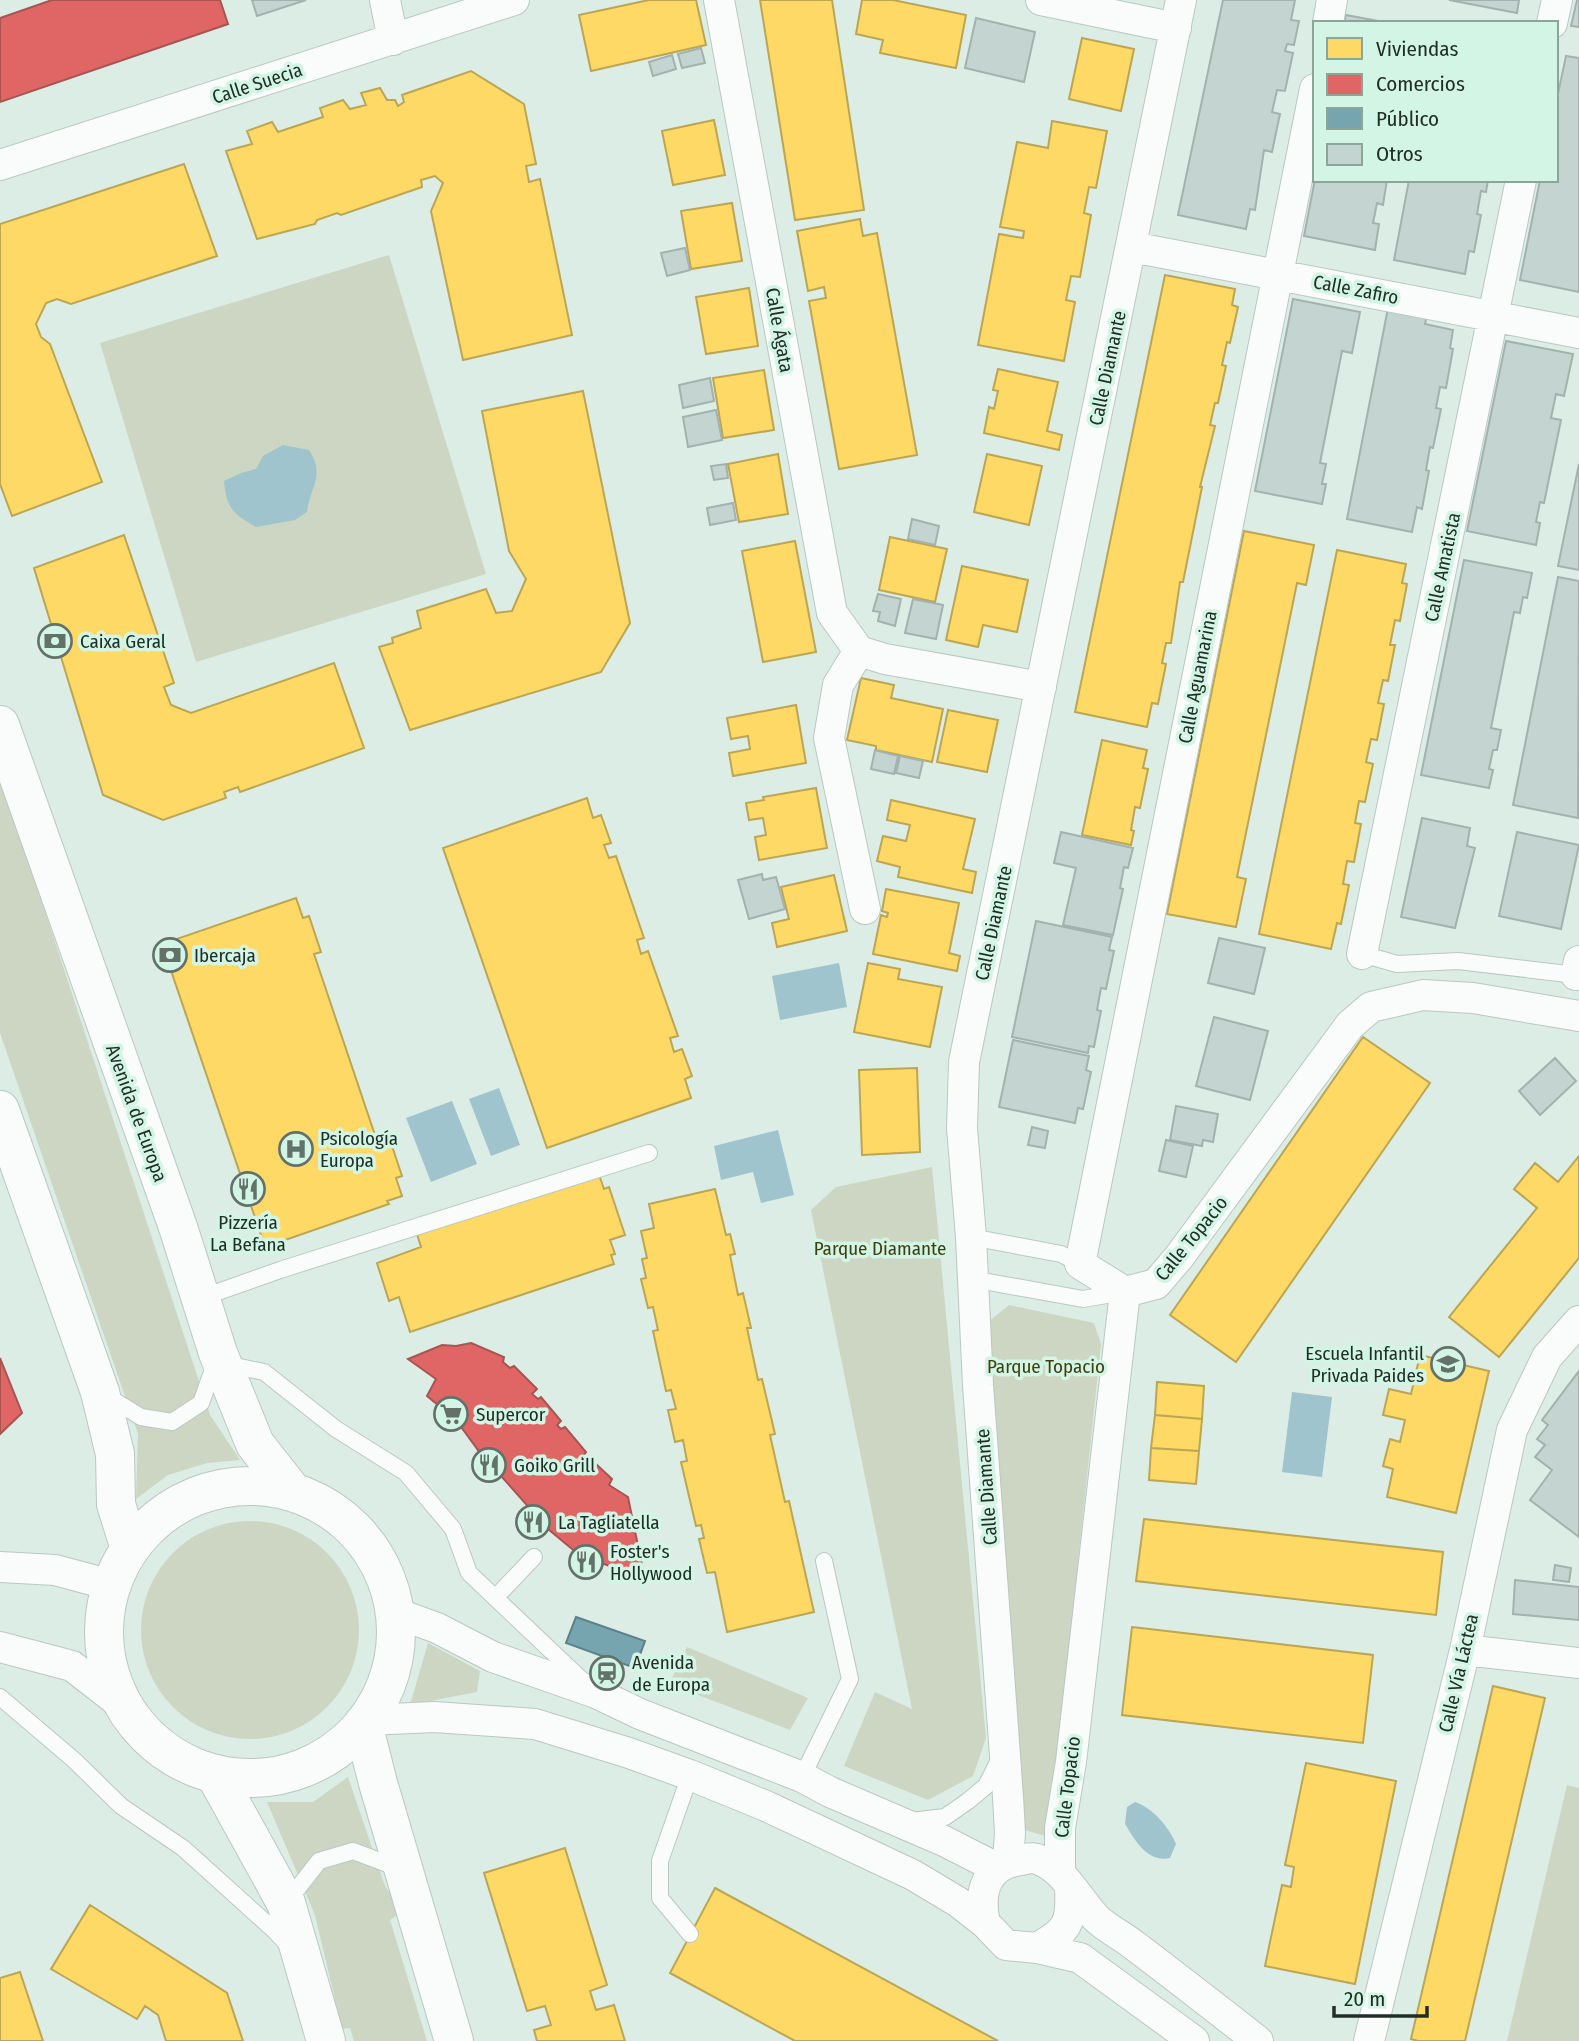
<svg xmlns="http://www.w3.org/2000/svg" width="1579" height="2041" font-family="'Fira Sans Condensed',sans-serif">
	<rect width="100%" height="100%" fill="#dbede5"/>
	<path fill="#cdd6c2" d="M389 255 486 574 196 662 100 343Z
		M0 774 210 1415 240 1460 207 1463 168 1475 136 1499 138 1434 0 1033Z
		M932 1167 986 1738 973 1776 928 1800 844 1766 875 1692 912 1709 811 1210 836 1187Z
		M1009 1305 1094 1323 1101 1344 1049 1837 1025 1830 988 1322Z
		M141 1630a109 109 0 1 1 218 0a109 109 0 1 1-218 0Z
		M428 1643 480 1671 477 1692 410 1705Z
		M687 1647 808 1698 790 1730 669 1684Z
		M348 1777 385 1886 402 1912 390 1920 427 2041H354L350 2028 342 2029 315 1915 267 1802H313Z
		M1567 1785 1579 1788V2041H1507Z"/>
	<path fill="#9fc4cd" d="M283 445 309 450C326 476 310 486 307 512L295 520 256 527C232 513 227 509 224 481L241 473 256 469 263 456Z
		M839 963 847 1007 780 1020 772 976Z
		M499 1088 520 1145 491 1156 469 1099Z
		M452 1101 477 1164 431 1182 406 1118Z
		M778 1130 794 1195 761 1203 753 1172 721 1180 714 1146Z
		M1292 1392 1332 1397 1322 1477 1282 1472Z
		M1135 1802C1153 1808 1169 1827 1176 1844L1170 1858C1147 1863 1135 1840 1125 1824L1127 1807Z"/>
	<path fill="#ffd966" stroke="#bca653" stroke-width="2" d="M649 0H696L706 45 591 71 579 15Z
		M760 0H832L864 210 795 220Z
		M862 0H893L966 15 956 68 880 53 883 40 856 34Z
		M1082 38 1134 49 1121 111 1069 99Z
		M471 71 524 104 536 164 526 166 529 182 540 179 572 335 463 360 431 211 443 183 435 176 421 180 422 187 341 215 337 213 317 220 315 224 257 239 226 151 252 144 247 131 272 122 278 132 323 117 320 108 343 100 350 109 366 105 361 93 380 88 387 100H395L398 106 404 102 402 95Z
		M714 120 725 175 673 185 662 131Z
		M1052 121 1107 131 1096 188 1089 187 1084 213 1091 215 1080 277 1071 276 1066 300 1075 302 1064 361 978 345 999 234 1023 238 1024 231 1000 227 1017 142 1048 148Z
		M184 164 217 256 71 304 57 299 46 303 36 324 41 337 50 344 102 482 12 516 0 484V224Z
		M732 203 742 261 691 269 681 211Z
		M860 219 863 236 877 233 917 455 839 469 809 301 826 298 824 287 808 291 797 231Z
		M1165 275 1235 289 1232 305 1238 307 1230 343 1227 342 1222 365 1226 366 1218 403H1215L1210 425 1215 426 1200 487H1202L1183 582H1180L1171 643H1166L1162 663 1166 664 1158 704 1152 703 1147 727 1075 712Z
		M749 288 758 346 706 354 696 297Z
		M998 369 1058 382 1047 431 1062 435 1059 450 984 433 989 407 994 409 998 391 993 390Z
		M764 370 774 430 723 438 713 378Z
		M583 391 630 623 601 672 410 730 379 647 393 643 392 638 421 628 417 611 486 589 496 613 512 611 526 579 509 551 482 411Z
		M778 454 788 514 739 522 728 464Z
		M987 454 1042 466 1029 525 974 512Z
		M1244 531 1314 545 1306 585 1297 583 1237 877 1246 879 1236 927 1167 914Z
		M124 535 174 683 164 687 171 705 191 713 334 663 364 748 240 792 238 787 224 792 226 798 163 820 103 795 34 568Z
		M890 537 947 549 935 602 879 590Z
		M795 541 816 652 763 662 742 551Z
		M1337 550 1406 564 1402 583 1407 584 1400 621 1395 620 1390 645H1395L1388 681 1383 680 1378 703 1384 704 1377 740 1371 739 1366 762 1373 764 1365 802 1359 801 1355 823 1361 824 1354 862 1347 861 1343 884 1349 885 1341 924 1337 923 1331 949 1259 934Z
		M962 566 1028 580 1017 632 983 625 978 647 946 640Z
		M861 678 894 685 891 698 943 709 932 762 876 750V746L847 740Z
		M796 705 806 763 733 776 729 753 750 749 748 736 731 739 727 718Z
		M948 710 998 720 987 772 937 762Z
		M1102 740 1147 750 1143 768 1148 769 1140 808 1135 807 1131 830 1134 831 1131 845 1082 835Z
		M816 788 827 848 759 860 755 837 766 835 763 818 749 820 746 803 764 800 763 797Z
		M587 798 593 818 601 815 611 843 604 845 609 858 616 856 644 938 637 940 641 954 648 951 678 1036 670 1038 674 1052 682 1049 692 1076 685 1079 691 1098 547 1148 443 848Z
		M891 800 975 819 963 869 976 872 972 893 898 877 900 867 877 861 883 836 906 841 910 825 887 820Z
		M834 875 847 931 777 947 772 923 789 919 781 887Z
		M886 889 959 903 949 953 960 956 957 971 873 954 881 915 887 917 888 913 882 911Z
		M296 898 303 918 309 916 321 952 314 954 378 1144 390 1140 402 1176 396 1178 402 1196 387 1201 389 1204 265 1247 162 944Z
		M868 963 900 969 898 979 942 987 930 1047 854 1032Z
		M1363 1037 1430 1083 1236 1362 1170 1315Z
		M917 1068 920 1152 862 1155 859 1070Z
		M1579 1156V1258L1499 1357 1449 1317 1537 1208 1514 1189 1535 1163 1558 1182Z
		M597 1169 604 1189 609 1187 625 1235 610 1240 615 1254 611 1255 614 1264 410 1332 399 1297 389 1301 377 1263 421 1247 416 1231Z
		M715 1189 726 1235 730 1234 735 1254 730 1255 738 1295 743 1293 751 1328H747L758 1380 762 1379 775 1434 770 1435 785 1502 789 1501 814 1612 727 1632 715 1572 707 1573 699 1539 704 1538 701 1525 696 1526 681 1462 687 1461 683 1440 675 1442 668 1410 676 1409 671 1390 666 1391 653 1331 658 1330 653 1307 648 1308 641 1279 646 1278 642 1259 647 1258 641 1231 654 1228 649 1204Z
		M1420 1355 1489 1371 1456 1513 1387 1497 1393 1469 1383 1466 1390 1439 1400 1442 1405 1420 1383 1415 1389 1389 1411 1394Z
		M1157 1382 1204 1386 1202 1419 1155 1415Z
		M1155 1415 1202 1419 1199 1451 1151 1448Z
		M1151 1448 1199 1451 1196 1484 1149 1480Z
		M1144 1519 1443 1552 1436 1615 1136 1581Z
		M1132 1627 1373 1655 1363 1743 1122 1715Z
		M1493 1686 1545 1698 1465 2041H1418L1411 2039Z
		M1306 1763 1396 1781 1355 1984 1265 1966 1282 1885 1291 1887 1294 1867 1285 1865Z
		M565 1848 607 1985 590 1991 596 2010 614 2005 625 2041H537L534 2030 551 2025 545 2006 527 2011 484 1873Z
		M715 1888 998 2041H795L670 1973Z
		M90 1905 227 1993 243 2041H166L158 2015 145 2006 137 2019 51 1969Z
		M20 1972 43 2041H0V1978Z"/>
	<path fill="#e06666" stroke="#a75553" stroke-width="2" d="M52 0H220L228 24 0 102V18Z
		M471 1343 504 1357 503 1362 510 1368 514 1366 537 1389 532 1394 538 1399 541 1397 561 1421 557 1425 561 1429 565 1427 586 1452 583 1457 591 1466 595 1463 612 1479 609 1485 628 1497 645 1580 578 1554 548 1529 478 1450 456 1420 427 1396 436 1379 408 1359 442 1345 456 1346Z
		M0 1358 22 1413 0 1434Z"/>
	<path fill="#76a5af" stroke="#5c8186" stroke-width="2" d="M576 1617 645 1641 635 1668 566 1643Z"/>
	<path fill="#c3d4d1" stroke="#a3b2ae" stroke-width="2" d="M252 0H306L257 16Z
		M1223 0H1295L1291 20 1299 21 1294 45 1287 44 1285 51 1293 53 1285 91 1277 90 1272 112 1280 114 1272 152 1264 150 1255 210 1250 209 1246 229 1178 215Z
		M1449 0H1519L1517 13Z
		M1577 0H1579V27L1571 26Z
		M1346 15 1389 23H1344Z
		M976 18 1035 32 1024 82 965 68Z
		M701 48 705 63 682 68 678 54Z
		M672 55 676 69 653 76 649 62Z
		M1566 56 1579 58V292L1520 280 1540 180H1556V103Z
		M1315 179 1387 180 1383 205 1377 203 1373 223 1379 224 1375 250 1304 236Z
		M1409 180H1488L1486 192 1481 191 1477 214 1481 215 1474 252 1469 251 1465 274 1394 260Z
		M685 248 690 270 667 276 661 253Z
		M1293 299 1360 312 1352 353 1342 351 1320 463 1326 464 1322 484H1326L1322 504 1255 491Z
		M1388 308 1427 315 1425 324 1453 330 1450 348 1453 349 1446 388 1440 387 1436 408 1441 409 1433 448 1430 447 1426 470 1429 471 1422 509 1417 507 1412 532 1347 519Z
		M1506 341 1573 354 1564 396 1556 394 1551 418 1561 420 1544 503 1540 502 1536 522 1540 523 1536 545 1467 531Z
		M710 378 714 401 683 408 679 385Z
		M716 410 722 440 688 447 683 417Z
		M726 464 728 478 714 480 711 466Z
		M1579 464V570L1558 566Z
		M733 503 736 520 710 525 707 508Z
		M912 519 939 526 935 545 908 539Z
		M1464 560 1532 573 1527 598 1523 597 1520 613 1514 612 1491 728 1501 730 1497 750H1493L1489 769 1493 770 1489 788 1421 775Z
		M1558 577 1579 581 1578 818 1513 805Z
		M878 594 901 599 895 626 878 621 880 612 873 611Z
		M913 599 943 605 936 639 905 633Z
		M875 750 898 756 894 774 871 769Z
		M900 756 923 761 919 778 896 773Z
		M1422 818 1470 828 1467 846 1475 848 1455 928 1401 917Z
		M1061 832 1133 848 1128 868 1124 867 1120 888 1123 889 1113 935 1063 925 1076 868 1054 863Z
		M1517 832 1579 845 1561 929 1499 916Z
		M762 874 763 880 776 877 785 909 749 919 738 880Z
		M1036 921 1112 937 1109 950 1114 951 1106 989 1101 988 1097 1010 1101 1011 1094 1047 1089 1046 1088 1053 1012 1037Z
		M1219 938 1265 948 1254 994 1208 983Z
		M1214 1017 1268 1031 1250 1100 1196 1086Z
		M1013 1040 1089 1056 1086 1070 1091 1072 1083 1109 1078 1108 1075 1123 999 1107Z
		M1555 1058 1576 1081 1540 1115 1519 1091Z
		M1176 1106 1218 1114 1213 1142 1203 1140 1202 1146 1170 1140Z
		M1032 1127 1048 1131 1045 1148 1028 1145Z
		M1166 1140 1193 1146 1186 1177 1159 1171Z
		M1579 1371V1537L1530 1500 1552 1470 1535 1457 1545 1445 1537 1439 1548 1425 1542 1420Z
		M1555 1565 1571 1568 1569 1582 1553 1580Z
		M1515 1580 1579 1587V1620L1513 1614Z"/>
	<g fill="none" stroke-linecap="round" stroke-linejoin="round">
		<g stroke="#bac8c2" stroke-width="18">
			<path id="service" d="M1362 954 1397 964 1458 961 1576 975
				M971 1237 1061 1254 1080 1264
				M972 1279 1083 1299 1124 1292
				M201 1298 280 1270 649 1153
				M225 1364 264 1372 336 1429 406 1473 453 1529 469 1573 584 1682
				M105 1395 141 1417 172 1422 201 1403 216 1361
				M495 1598 534 1557
				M0 1697 74 1760 121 1806 183 1848 275 1931 287 1944
				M802 1777 850 1679 824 1561
				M911 1821 945 1817 968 1801 986 1786 1000 1758
				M287 1902 319 1861 353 1851 401 1869
				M690 1934 660 1898V1861L690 1775"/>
		</g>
		<g stroke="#bac8c2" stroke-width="32">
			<path id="minor" d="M385 0 393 40
				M719 0 832 613 859 651 885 659 1041 687
				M1041 0 1176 28
				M1328 23 1332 0
				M1552 23 1557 0
				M0 165 514 0
				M1132 247 1579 333
				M859 651 838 685 829 738 865 909
				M1362 954 1521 180
				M1576 975 1579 961
				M1125 1292 1080 1264 1315 89
				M0 1567 55 1570 111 1585
				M396 1613 437 1628 493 1657 596 1693 640 1714 802 1777 830 1792 944 1841 997 1868
				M0 1647 72 1666 121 1704
				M1465 1650 1579 1663
				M368 1720 434 1717 535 1724 629 1753 690 1775 766 1806 913 1875 958 1902 985 1923 1006 1945 1037 1948 1080 1958 1194 2041
				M1008 1861 1010 1833 1008 1797 978 1385 971 1237 962 1128 964 1062 1181 0
				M1060 1871V1828L1071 1762 1125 1292 1156 1284 1179 1257 1350 1025 1371 1007 1423 995 1473 998 1579 1016
				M985 1923C978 1892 986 1864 1021 1860 1026 1859 1032 1857 1037 1859 1063 1867 1078 1899 1096 1918 1107 1929 1123 1936 1135 1946 1176 1977 1217 2009 1258 2041
				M1037 1948C1068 1931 1072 1923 1070 1888
				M1369 2041 1465 1650 1512 1430 1547 1357 1579 1321"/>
		</g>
		<g stroke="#bac8c2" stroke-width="40">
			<path id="tertiary" d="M0 725 178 1227 218 1353 255 1444 292 1491
				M0 1110 100 1392 115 1454 116 1504 130 1549
				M104 1632a146 146 0 1 1 292 0a146 146 0 1 1-292 0Z
				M363 1724 378 1783 454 2041
				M216 1776 286 1903 326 2041"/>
		</g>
		<use href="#service" stroke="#fafcfb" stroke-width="16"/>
		<use href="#minor" stroke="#fafcfb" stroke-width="30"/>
		<use href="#tertiary" stroke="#fafcfb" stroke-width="38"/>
	</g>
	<defs>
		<g id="bank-ring" transform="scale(1.75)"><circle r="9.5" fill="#d3f5e6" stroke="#62716a" stroke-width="1.5"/><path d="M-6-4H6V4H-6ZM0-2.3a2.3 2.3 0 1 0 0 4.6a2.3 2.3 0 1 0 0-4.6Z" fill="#62716a"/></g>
		<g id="hospital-ring" transform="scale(1.75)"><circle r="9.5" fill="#d3f5e6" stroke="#62716a" stroke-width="1.5"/><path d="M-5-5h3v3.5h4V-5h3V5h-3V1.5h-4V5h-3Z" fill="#62716a"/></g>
		<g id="restaurant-ring" transform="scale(1.75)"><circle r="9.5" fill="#d3f5e6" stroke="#62716a" stroke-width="1.5"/><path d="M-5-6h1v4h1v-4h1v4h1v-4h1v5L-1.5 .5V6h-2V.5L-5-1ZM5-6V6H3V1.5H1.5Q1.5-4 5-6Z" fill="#62716a"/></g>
		<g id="school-ring" transform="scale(1.75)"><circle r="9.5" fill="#d3f5e6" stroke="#62716a" stroke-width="1.5"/><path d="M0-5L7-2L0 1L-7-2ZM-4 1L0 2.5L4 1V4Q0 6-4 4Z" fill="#62716a"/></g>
		<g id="supermarket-ring" transform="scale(1.75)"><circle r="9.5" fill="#d3f5e6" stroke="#62716a" stroke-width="1.5"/><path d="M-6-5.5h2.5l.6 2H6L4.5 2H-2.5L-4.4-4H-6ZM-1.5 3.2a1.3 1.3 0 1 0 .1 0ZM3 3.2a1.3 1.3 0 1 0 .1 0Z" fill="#62716a"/></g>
		<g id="station-ring" transform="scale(1.75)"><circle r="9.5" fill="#d3f5e6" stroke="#62716a" stroke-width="1.5"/><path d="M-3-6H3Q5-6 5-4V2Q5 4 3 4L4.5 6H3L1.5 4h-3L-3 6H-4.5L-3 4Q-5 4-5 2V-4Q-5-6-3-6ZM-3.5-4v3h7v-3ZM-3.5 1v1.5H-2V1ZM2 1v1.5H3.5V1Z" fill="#62716a"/></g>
	</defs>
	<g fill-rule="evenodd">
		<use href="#bank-ring" x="55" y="641"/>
		<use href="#bank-ring" x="170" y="955"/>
		<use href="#hospital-ring" x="296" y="1149"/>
		<use href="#restaurant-ring" x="248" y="1189"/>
		<use href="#school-ring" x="1448" y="1364"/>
		<use href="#supermarket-ring" x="451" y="1414"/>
		<use href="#restaurant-ring" x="489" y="1465"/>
		<use href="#restaurant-ring" x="533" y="1522"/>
		<use href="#restaurant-ring" x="586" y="1562"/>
		<use href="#station-ring" x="607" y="1673"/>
	</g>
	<g text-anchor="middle" stroke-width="7" stroke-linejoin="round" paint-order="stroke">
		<g font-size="19" fill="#212e28" stroke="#d3f5e6">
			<text transform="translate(257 83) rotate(-18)" y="7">Calle Suecia</text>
			<text transform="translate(1356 289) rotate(11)" y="7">Calle Zafiro</text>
			<text transform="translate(780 330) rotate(80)" y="7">Calle Ágata</text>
			<text transform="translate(1107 368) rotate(-78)" y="7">Calle Diamante</text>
			<text transform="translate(1442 567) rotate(-78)" y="7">Calle Amatista</text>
			<text transform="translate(1197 677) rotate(-79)" y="7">Calle Aguamarina</text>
			<text transform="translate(993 923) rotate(-78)" y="7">Calle Diamante</text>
			<text transform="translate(137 1113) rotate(70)" y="7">Avenida de Europa</text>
			<text transform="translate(1191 1238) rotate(-51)" y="7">Calle Topacio</text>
			<text transform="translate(986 1487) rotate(-94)" y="7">Calle Diamante</text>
			<text transform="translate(1458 1673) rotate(-77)" y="7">Calle Vía Láctea</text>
			<text transform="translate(1067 1787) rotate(-83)" y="7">Calle Topacio</text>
		</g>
		<g font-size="19" fill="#212e28" stroke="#d3f5e6" text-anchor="start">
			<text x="80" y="648">Caixa Geral</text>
			<text x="194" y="962">Ibercaja</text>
			<text x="320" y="1145">Psicología<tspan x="320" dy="22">Europa</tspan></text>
			<text x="248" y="1229" text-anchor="middle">Pizzería<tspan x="248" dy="22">La Befana</tspan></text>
			<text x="1424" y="1360" text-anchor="end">Escuela Infantil<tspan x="1424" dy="22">Privada Paides</tspan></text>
			<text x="476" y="1421">Supercor</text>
			<text x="514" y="1472">Goiko Grill</text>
			<text x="558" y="1529">La Tagliatella</text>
			<text x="610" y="1558">Foster's<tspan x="610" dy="22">Hollywood</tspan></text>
			<text x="632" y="1669">Avenida<tspan x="632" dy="22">de Europa</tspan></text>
		</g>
		<g font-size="19" fill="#3e3f0f" stroke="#d3f5e6">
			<text x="880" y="1255">Parque Diamante</text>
			<text x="1046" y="1373">Parque Topacio</text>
		</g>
	</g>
	<rect x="1313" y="21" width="245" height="161" fill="#d3f5e6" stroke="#8ca59a" stroke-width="2"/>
	<rect x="1327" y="38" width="35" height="21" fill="#ffd966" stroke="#8ca59a" stroke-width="2"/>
	<text x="1376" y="56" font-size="21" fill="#212e28">Viviendas</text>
	<rect x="1327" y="74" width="35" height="21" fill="#e06666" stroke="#8ca59a" stroke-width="2"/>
	<text x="1376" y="91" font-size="21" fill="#212e28">Comercios</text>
	<rect x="1327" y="108" width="35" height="21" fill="#76a5af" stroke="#8ca59a" stroke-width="2"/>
	<text x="1376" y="126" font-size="21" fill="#212e28">Público</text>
	<rect x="1327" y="144" width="35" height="21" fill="#c3d4d1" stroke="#8ca59a" stroke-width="2"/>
	<text x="1376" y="161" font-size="21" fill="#212e28">Otros</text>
	<path d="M1334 2006v10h93v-10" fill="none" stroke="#212e28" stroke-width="3.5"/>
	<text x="1344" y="2006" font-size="21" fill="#212e28" stroke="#d3f5e6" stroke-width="5" paint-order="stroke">20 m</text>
</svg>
